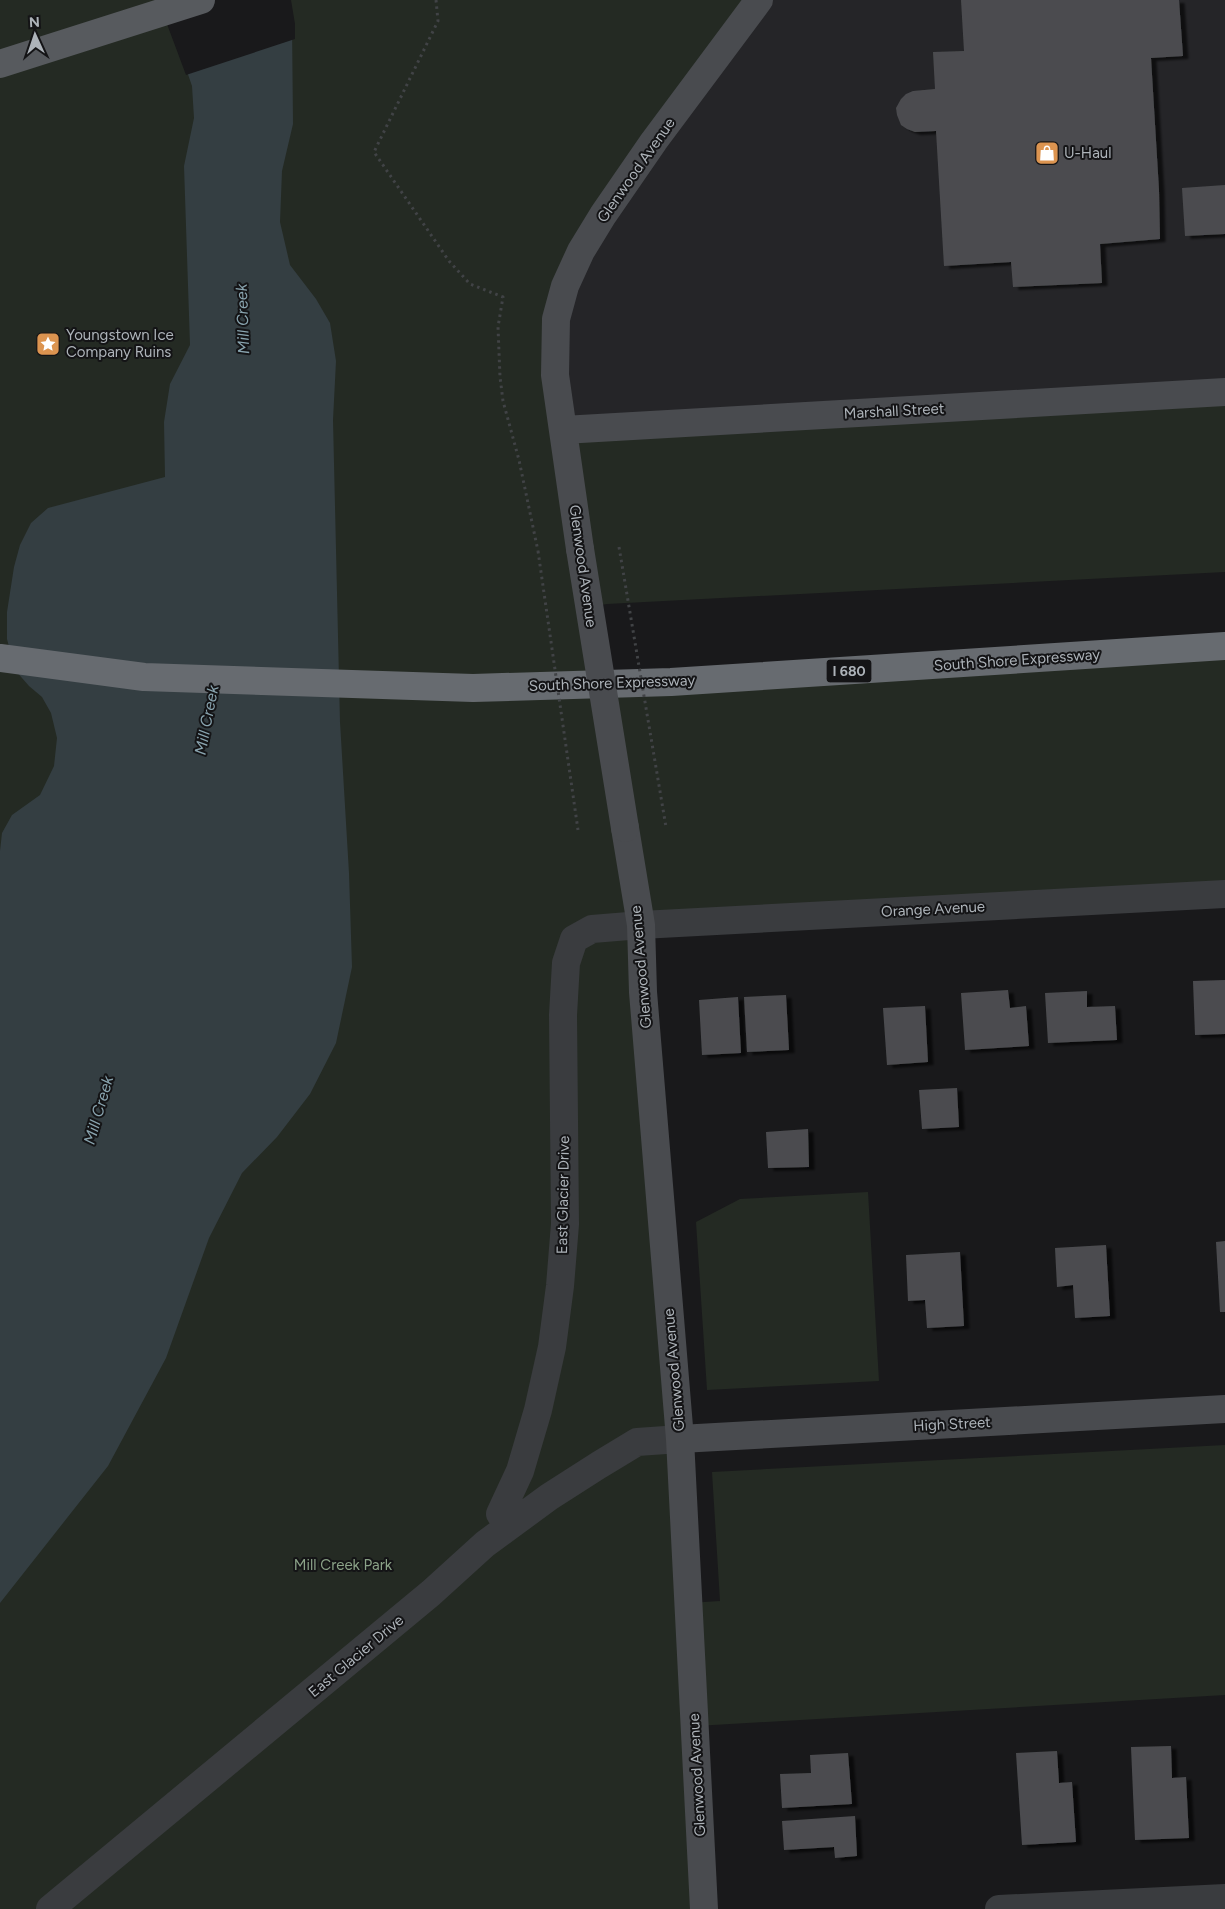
<svg xmlns="http://www.w3.org/2000/svg" width="1225" height="1909" font-family="Figtree,sans-serif">
	<defs>
		<filter id="shadow"><feDropShadow dx="5.5" dy="3" stdDeviation="1" flood-color="#0009"/></filter>
	</defs>
	<rect width="100%" height="100%" fill="#19191b"/>
	<path fill="#252528" d="M759 0H1225V392L563 430 565 286Z"/>
	<path fill="#242a23" d="M0 0H759L565 286 563 429 1225 392V572L607 604 589 607 601 684 1225 646V894L641 925 688 1603 720 1601 712 1472 1225 1445V1695L696 1726 704 1909H0Z
		M868 1192 879 1381 707 1390 696 1222 740 1199Z"/>
	<path fill="#343e42" d="M292 24 293 124 282 171 280 222 290 265 316 299 330 323 336 361 333 420 340 722 349 873 352 967 336 1043 310 1094 277 1137 242 1173 209 1238 166 1358 108 1466 0 1603V851L2 833 12 815 40 795 54 766 57 738 51 713 42 697 29 686 15 670 7 639V612L14 567 20 545 31 523 48 508 165 477 164 422 170 384 190 345 184 166 194 118 192 86 171 25Z"/>
	<path fill="#19191b" d="M158 0H291L295 24V39L186 75Z"/>
	<path fill="#4b4c4f" filter="url(#shadow)" d="M961 0H1179L1183 56 1151 58 1159 190 1160 239 1100 244 1102 283 1013 287 1011 262 944 266 936 131 915 132 907 129 901 125 897 115 896 108 901 99 906 94 913 91 935 89 933 52 964 51Z
		M1225 185V234L1185 236 1182 188Z
		M1225 980V1034L1195 1035 1193 981Z
		M1008 990 1010 1008 1026 1006 1029 1046 965 1050 961 993Z
		M1087 991V1007L1115 1006 1117 1040 1048 1043 1045 993Z
		M786 995 789 1050 747 1052 744 997Z
		M738 997 741 1053 702 1055 699 1000Z
		M925 1006 928 1062 887 1065 883 1008Z
		M957 1088 959 1127 922 1129 919 1090Z
		M808 1129 809 1167 768 1168 766 1132Z
		M1225 1241V1312H1220L1216 1242Z
		M1106 1245 1110 1316 1075 1318 1073 1285 1057 1287 1055 1248Z
		M960 1252 964 1326 927 1328 925 1300 908 1301 906 1255Z
		M1171 1746 1172 1778 1186 1777 1189 1838 1135 1840 1131 1747Z
		M1057 1751 1059 1783 1072 1782 1076 1842 1022 1845 1016 1753Z
		M848 1753 852 1804 782 1808 780 1774 811 1773 810 1755Z
		M855 1816 857 1856 835 1858 834 1847 784 1850 782 1821Z"/>
	<g fill="none" stroke-linecap="round" stroke-linejoin="round">
		<path stroke="#414346" stroke-width="3" stroke-dasharray="2.5 4" stroke-linecap="butt" d="M436 0 438 21 374 152 449 261 470 284 503 297 498 327 500 377 503 401 519 460 538 551"/>
		<path stroke="#3a3c3f" stroke-width="28" d="M500 1514 520 1471 538 1410 552 1347 560 1286 565 1224 563 1015 566 963 574 939 592 929 641 925 1225 894
			M50 1909 431 1593 485 1544 549 1497 599 1465 637 1442 680 1439
			M999 1909 1225 1898"/>
		<path stroke="#494b4f" stroke-width="28" d="M563 430 1225 392
			M580 549 555 375 556 319 565 286 581 251 603 215 654 141 759 0
			M625 828 641 925 643 992 680 1439 704 1909
			M680 1439 1225 1409"/>
		<path stroke="#575a5e" stroke-width="28" d="M0 64 201 0"/>
		<path stroke="#676b70" stroke-width="28" d="M0 658 144 677 473 688 671 682 1225 646"/>
		<path stroke="#414346" stroke-width="3" stroke-dasharray="2.5 4" stroke-linecap="butt" d="M619 547 666 827
			M538 551 578 830"/>
		<path stroke="#494b4f" stroke-width="28" d="M580 549 625 828"/>
	</g>
	<defs>
		<g id="shop-square" transform="scale(1.25)"><rect x="-9" y="-9" width="18" height="18" rx="4" fill="#dc9450" stroke="#141416"/><path d="M-5-2.5h2.3a2.7 3.5 0 0 1 5.4 0H5L5.5 6h-11ZM-1.5-2.5h3a1.5 2.3 0 0 0-3 0Z" fill="#fff"/></g>
		<g id="sight-square" transform="scale(1.25)"><rect x="-9" y="-9" width="18" height="18" rx="4" fill="#dc9450" stroke="#141416"/><path d="M0-6L1.8-2.2L6-1.7L2.9 1.2L3.7 5.4L0 3.3L-3.7 5.4L-2.9 1.2L-6-1.7L-1.8-2.2Z" fill="#fff"/></g>
	</defs>
	<g fill-rule="evenodd">
		<use href="#shop-square" x="1047" y="153"/>
		<use href="#sight-square" x="48" y="344"/>
	</g>
	<g text-anchor="middle" stroke-width="4" stroke-linejoin="round" paint-order="stroke">
		<rect fill="#141416" stroke="#7f8388" stroke-width="1" x="826.5" y="659.5" width="45" height="23" rx="4"/>
		<g font-size="14" font-weight="bold" fill="#adb3b9">
			<text x="849" y="676">I 680</text>
		</g>
		<g font-size="15" fill="#adb3b9" stroke="#141416" text-anchor="start">
			<text x="1064" y="158">U-Haul</text>
			<text x="66" y="340">Youngstown Ice<tspan x="66" dy="17">Company Ruins</tspan></text>
		</g>
		<g font-size="15" fill="#adb3b9" stroke="#141416">
			<text transform="translate(636 170) rotate(-55)" y="5">Glenwood Avenue</text>
			<text transform="translate(894 411) rotate(-3)" y="5">Marshall Street</text>
			<text transform="translate(583 566) rotate(82)" y="5">Glenwood Avenue</text>
			<text transform="translate(1017 660) rotate(-4)" y="5">South Shore Expressway</text>
			<text transform="translate(612 683) rotate(-2)" y="5">South Shore Expressway</text>
			<text transform="translate(933 909) rotate(-3)" y="5">Orange Avenue</text>
			<text transform="translate(641 967) rotate(-95)" y="5">Glenwood Avenue</text>
			<text transform="translate(563 1195) rotate(-89)" y="5">East Glacier Drive</text>
			<text transform="translate(674 1370) rotate(-95)" y="5">Glenwood Avenue</text>
			<text transform="translate(952 1424) rotate(-3)" y="5">High Street</text>
			<text transform="translate(356 1656) rotate(-40)" y="5">East Glacier Drive</text>
			<text transform="translate(697 1775) rotate(-93)" y="5">Glenwood Avenue</text>
		</g>
		<g font-size="15" fill="#8aa187" stroke="#141416">
			<text x="343" y="1570">Mill Creek Park</text>
		</g>
		<g font-size="16" font-style="italic" fill="#89a4af" stroke="#141416">
			<text transform="translate(242 319) rotate(-92)" y="6">Mill Creek</text>
			<text transform="translate(206 720) rotate(-79)" y="6">Mill Creek</text>
			<text transform="translate(98 1110) rotate(-74)" y="6">Mill Creek</text>
		</g>
	</g>
	<g transform="translate(35 35) rotate(357)" stroke="#141416" stroke-width="4" paint-order="stroke">
	<path d="M0-4L9 19L0 12L-9 19Z" fill="#adb3b9"/>
	<text y="-8" font-size="14" font-weight="bold" text-anchor="middle" fill="#adb3b9">N</text>
	</g>
</svg>
